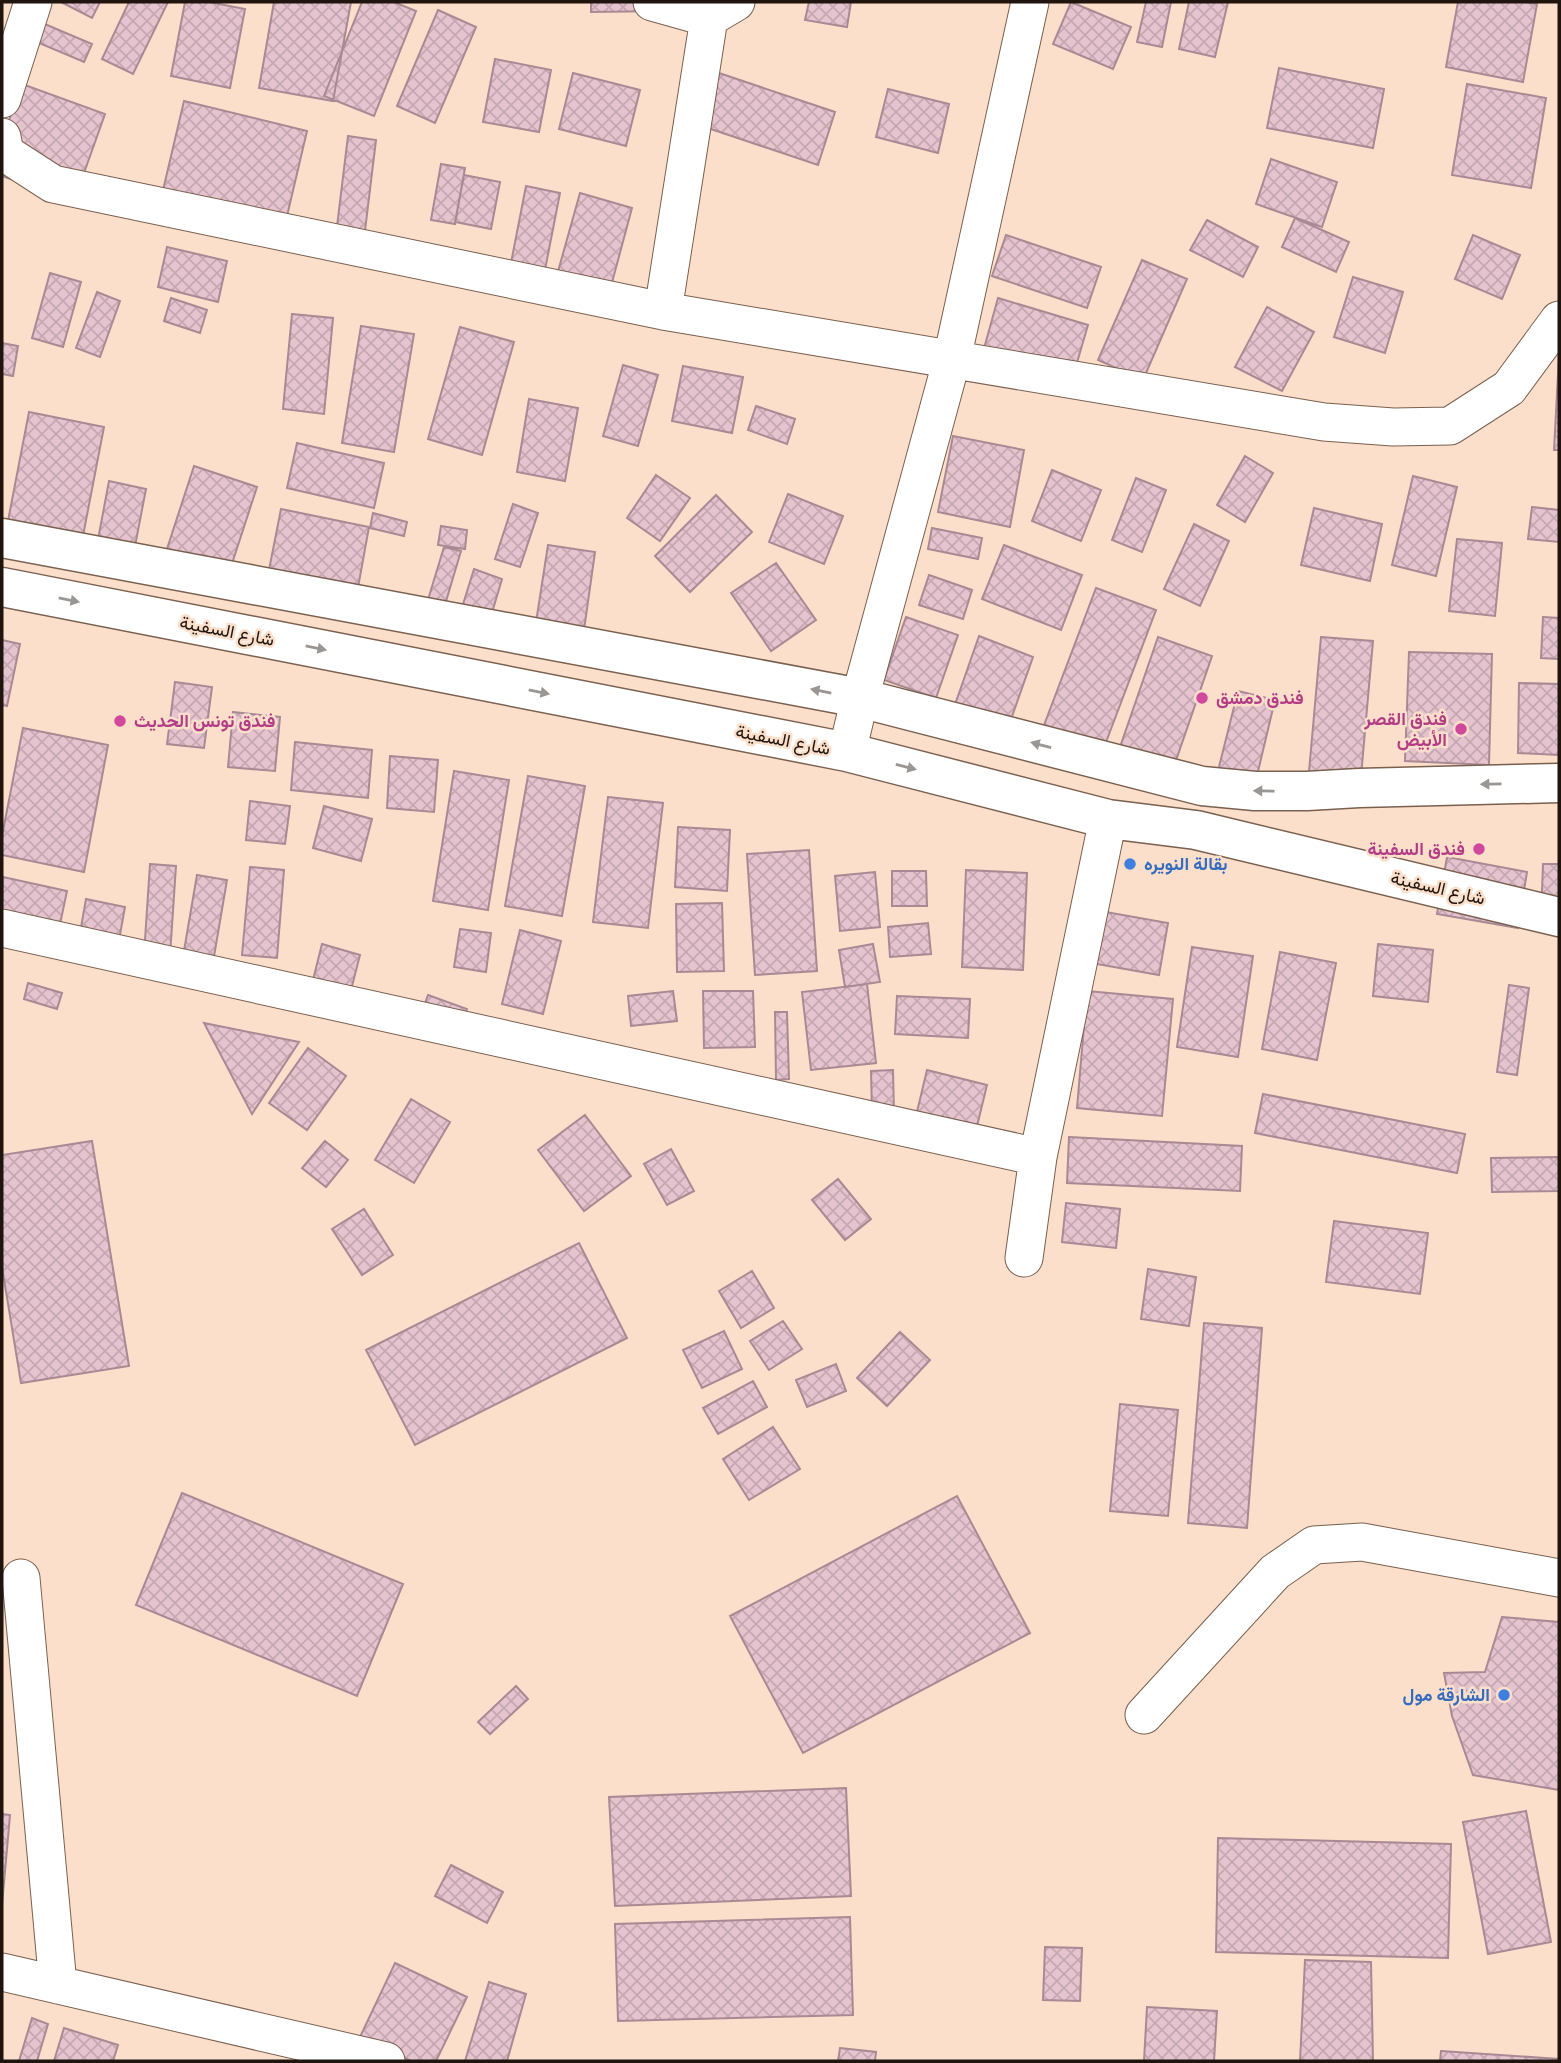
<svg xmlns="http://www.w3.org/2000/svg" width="1561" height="2063" font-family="'Public Sans',Vazirmatn,sans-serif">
	<defs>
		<pattern id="building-cross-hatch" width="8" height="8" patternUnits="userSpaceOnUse" patternTransform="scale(1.75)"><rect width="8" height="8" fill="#e6c4cf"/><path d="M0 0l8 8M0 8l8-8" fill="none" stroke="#c5a8b1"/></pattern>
	</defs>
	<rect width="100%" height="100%" fill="#fbdfcb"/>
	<path fill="url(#building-cross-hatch)" stroke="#a98993" stroke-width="2" d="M61 2H100L92 18Z
		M129 2H168L133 74 102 59Z
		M185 2H209L245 9 230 88 171 76Z
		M274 2H351L333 101 259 88Z
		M362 2H394L416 11 374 116 324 96Z
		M591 2H668V11L591 12Z
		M809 2H851L847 27 805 20Z
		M1071 2 1131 27 1113 69 1053 44Z
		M1146 2H1171L1162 47 1137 42Z
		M1189 2H1228L1215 57 1179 49Z
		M1458 2H1525L1537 4 1523 82 1446 67Z
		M438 10 476 27 435 123 397 106Z
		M40 22 92 44 84 62 32 40Z
		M495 59 551 70 539 132 483 122Z
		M1279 68 1384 89 1373 148 1267 128Z
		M716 72 835 112 818 165 699 125Z
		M573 73 640 90 626 146 559 129Z
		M22 84 105 114 74 201 2 176V140Z
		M1467 84 1546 98 1531 188 1452 175Z
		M888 89 949 104 938 153 876 137Z
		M184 101 307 131 283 233 160 203Z
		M348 136 376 140 363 247 335 243Z
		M1271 159 1337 182 1322 227 1256 204Z
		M441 164 465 168 455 224 431 220Z
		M464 175 500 182 491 229 455 222Z
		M526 186 560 193 544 275 510 268Z
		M580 193 632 208 610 290 557 275Z
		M1295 218 1349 242 1336 272 1282 247Z
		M1207 220 1258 247 1243 277 1190 250Z
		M1006 235 1101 267 1087 308 992 276Z
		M1473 235 1520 255 1502 299 1455 279Z
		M167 247 227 261 218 302 158 287Z
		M1142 260 1187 279 1143 380 1098 360Z
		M50 273 81 282 63 347 32 338Z
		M1353 277 1403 292 1385 353 1334 337Z
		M97 292 120 301 100 357 76 348Z
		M171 298 207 310 200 333 164 321Z
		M998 298 1088 325 1069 390 980 363Z
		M1267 307 1314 332 1282 391 1235 367Z
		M292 314 333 318 324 414 283 409Z
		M361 326 414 334 394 452 342 443Z
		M460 327 514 342 482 455 428 439Z
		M2 343 18 346 13 376 2 374Z
		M1559 355V450H1554Z
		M623 365 658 375 638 446 603 436Z
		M683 366 743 377 732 433 672 421Z
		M529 399 578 408 565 481 517 472Z
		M756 406 795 419 787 444 748 430Z
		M29 412 104 427 82 541 7 526Z
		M953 436 1024 450 1010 527 938 512Z
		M297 443 384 463 374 508 287 488Z
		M1245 456 1273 473 1245 522 1217 505Z
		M194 466 257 487 227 579 164 558Z
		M1052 470 1101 490 1081 541 1032 521Z
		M656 475 690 498 660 541 627 518Z
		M1413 476 1457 487 1436 576 1392 565Z
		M1136 478 1166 490 1142 552 1112 540Z
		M109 481 146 489 130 572 93 566Z
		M788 494 843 516 824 564 769 542Z
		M716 495 752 532 690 592 655 556Z
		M513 504 538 513 520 567 495 559Z
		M1532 507 1559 510V542L1528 539Z
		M1314 508 1382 524 1370 581 1301 565Z
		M281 509 369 527 357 593 268 575Z
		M373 513 407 522 404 536 370 528Z
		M1194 524 1229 541 1200 606 1164 589Z
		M441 526 467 530 465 549 438 545Z
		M932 528 982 538 978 559 928 549Z
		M1457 539 1502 543 1495 616 1449 611Z
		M548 545 595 552 583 637 535 629Z
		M1004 545 1082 575 1061 630 982 599Z
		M444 547 461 551 444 608 427 603Z
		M776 563 816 620 771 651 731 593Z
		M474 569 502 579 488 626 459 617Z
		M929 575 972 590 963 619 919 605Z
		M1096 588 1156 610 1103 750 1043 728Z
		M906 617 958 635 936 698 884 680Z
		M1543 617 1559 618V659L1541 658Z
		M979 636 1033 657 1004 739 950 719Z
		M1158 637 1212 656 1172 772 1118 753Z
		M1321 637 1373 641 1359 799 1307 794Z
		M2 640 20 644 7 706 2 705Z
		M1409 652 1492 654 1489 765 1405 761Z
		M175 682 212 687 204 748 167 744Z
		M1519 683 1559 684V755L1518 753Z
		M1238 691 1275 700 1255 784 1217 775Z
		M233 712 280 717 275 771 228 767Z
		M23 728 108 745 84 872 2 855V836Z
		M295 742 372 750 368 798 291 790Z
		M390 756 438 760 434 812 387 808Z
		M454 771 509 780 488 910 433 901Z
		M528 776 585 786 562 916 505 906Z
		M608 797 663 803 648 928 593 922Z
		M250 801 290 806 285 844 246 840Z
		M324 806 372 819 361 861 313 848Z
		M678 827 730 830 727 891 675 887Z
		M809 850 817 971 755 975 747 854Z
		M1447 857 1527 872 1518 928 1437 914Z
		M150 864 176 866 170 956 144 955Z
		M1543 864H1559V920L1541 919Z
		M250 867 284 870 277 958 242 955Z
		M966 870 1027 873 1023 970 962 967Z
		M892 871H926L927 906H892Z
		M875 872 880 927 840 931 835 876Z
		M197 875 227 880 210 980 180 974Z
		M3 877 67 891 59 929 2 916Z
		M86 899 125 907 119 940 80 933Z
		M722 903 724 971 677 972 676 904Z
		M1089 909 1168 923 1159 975 1080 961Z
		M928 923 931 954 890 957 888 927Z
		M460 929 491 933 486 972 454 967Z
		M520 930 561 941 543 1014 502 1004Z
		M322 944 360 955 351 990 313 980Z
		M873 944 880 982 845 987 839 950Z
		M1378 944 1433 950 1428 1002 1373 996Z
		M1192 947 1253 956 1238 1057 1177 1047Z
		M1280 952 1336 963 1317 1060 1262 1049Z
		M28 983 62 993 57 1009 24 999Z
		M867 984 876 1063 811 1070 802 992Z
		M1509 985 1529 988 1517 1075 1497 1072Z
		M673 991 677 1021 631 1026 628 996Z
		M703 991H753L755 1047 704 1048Z
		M1087 991 1173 999 1162 1116 1077 1108Z
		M428 995 467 1009 456 1038 417 1025Z
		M897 996 970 999 968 1038 895 1034Z
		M775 1012H787L789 1079 776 1080Z
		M204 1023 299 1042 252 1114Z
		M308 1048 346 1076 307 1130 269 1103Z
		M893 1070 894 1112 872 1113 871 1071Z
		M927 1070 987 1085 970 1155 910 1141Z
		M1263 1094 1465 1134 1457 1173 1255 1133Z
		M411 1099 450 1122 414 1183 375 1160Z
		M585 1115 631 1176 584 1211 538 1150Z
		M1069 1137 1242 1146 1240 1191 1067 1183Z
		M92 1141 129 1366 21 1383 2 1267V1155Z
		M325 1141 348 1160 326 1187 302 1168Z
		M671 1149 694 1191 667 1205 644 1164Z
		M1559 1157V1191L1492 1192 1491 1158Z
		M838 1179 871 1219 845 1240 812 1200Z
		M1066 1203 1120 1209 1116 1248 1062 1242Z
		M364 1209 393 1255 362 1275 332 1229Z
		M1334 1221 1428 1233 1420 1294 1326 1282Z
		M579 1243 627 1338 415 1445 366 1350Z
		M1148 1269 1196 1277 1189 1326 1141 1319Z
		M752 1271 774 1308 741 1328 719 1291Z
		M783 1321 802 1349 769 1370 750 1341Z
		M1204 1323 1262 1328 1247 1528 1188 1523Z
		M724 1331 742 1369 702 1388 683 1350Z
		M900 1332 930 1360 887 1406 857 1378Z
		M836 1364 846 1391 807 1407 796 1380Z
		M753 1381 767 1407 718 1434 703 1408Z
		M1120 1404 1178 1410 1168 1516 1110 1511Z
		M773 1427 800 1469 749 1500 723 1459Z
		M182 1493 403 1584 357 1696 136 1605Z
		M957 1496 1030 1633 803 1753 730 1616Z
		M1502 1617 1559 1622V1790L1473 1775 1452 1716 1444 1673 1485 1672Z
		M516 1686 528 1699 490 1734 478 1722Z
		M846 1788 851 1896 615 1906 609 1797Z
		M1526 1811 1551 1942 1488 1954 1463 1822Z
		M2 1814 10 1815 2 1905Z
		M1218 1838 1451 1844 1448 1958 1216 1952Z
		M451 1865 503 1892 487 1923 435 1896Z
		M850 1917 853 2015 618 2021 615 1924Z
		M1045 1947 1082 1948 1080 2001 1043 2000Z
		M1305 1960 1371 1962 1373 2061H1300Z
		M395 1963 467 1997 436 2061H411L360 2037Z
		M489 1982 526 1994 507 2061H465Z
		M1147 2007 1217 2011 1214 2061H1144Z
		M32 2018 48 2024 37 2061H19Z
		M64 2028 118 2045 113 2061H54Z
		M840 2048 876 2052 875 2061H838Z
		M1441 2051 1559 2059V2061H1440Z"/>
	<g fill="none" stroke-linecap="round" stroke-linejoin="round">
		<g stroke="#79604f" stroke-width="39">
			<path id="street" d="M652 2 709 18 663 311 1324 422 1393 427 1450 426 1509 388 1559 320
				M709 18 736 2
				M2 99 33 2
				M2 137 5 153 53 184 663 311
				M847 752 860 698 952 359 1030 2
				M2 928 1038 1157
				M1024 1258 1038 1157 1108 819
				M21 1578 58 1985
				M1144 1715 1275 1572 1314 1545 1362 1542 1559 1578
				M2 1972 386 2061"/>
		</g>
		<g stroke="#79604f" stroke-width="41">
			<path id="secondary" d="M2 538 860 698 1202 786 1255 791H1307L1359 788 1559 783
				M2 587 847 752 1108 819 1196 830 1559 917"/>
		</g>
		<use href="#street" stroke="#fff" stroke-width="37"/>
		<use href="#secondary" stroke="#fff" stroke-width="38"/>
	</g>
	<defs><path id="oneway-solid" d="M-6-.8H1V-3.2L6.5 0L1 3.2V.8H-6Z" transform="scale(1.75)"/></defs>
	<g fill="#9a9693">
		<use href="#oneway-solid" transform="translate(69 600) rotate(11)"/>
		<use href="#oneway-solid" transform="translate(316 648) rotate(11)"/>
		<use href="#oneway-solid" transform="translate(821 691) rotate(-169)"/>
		<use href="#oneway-solid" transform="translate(539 692) rotate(11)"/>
		<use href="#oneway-solid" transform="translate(1041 745) rotate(-165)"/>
		<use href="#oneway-solid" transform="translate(906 767) rotate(14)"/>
		<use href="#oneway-solid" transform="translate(1491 784) rotate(179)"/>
		<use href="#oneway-solid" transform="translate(1264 791) rotate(-179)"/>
	</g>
	<g fill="#d1479c" stroke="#fbdfcb" stroke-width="2.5">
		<circle cx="1202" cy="698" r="7"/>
		<circle cx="120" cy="721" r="7"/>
		<circle cx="1461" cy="729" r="7"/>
		<circle cx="1479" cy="849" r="7"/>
	</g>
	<g fill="#3f7fe0" stroke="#fbdfcb" stroke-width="2.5">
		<circle cx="1130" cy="864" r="7"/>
		<circle cx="1504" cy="1695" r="7"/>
	</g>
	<g text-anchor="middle" stroke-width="5" stroke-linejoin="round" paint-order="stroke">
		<g font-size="18" fill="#1f150e" stroke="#fbdfcb">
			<text transform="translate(227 631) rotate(11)" y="6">شارع السفينة</text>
			<text transform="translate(783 740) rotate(11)" y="6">شارع السفينة</text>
			<text transform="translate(1438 888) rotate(13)" y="6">شارع السفينة</text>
		</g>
		<g font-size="18" font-weight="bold" fill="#b23c85" stroke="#fbdfcb" text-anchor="start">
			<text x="1216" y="704">فندق دمشق</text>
			<text x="1447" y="725" text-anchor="end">فندق القصر<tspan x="1447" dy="21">الأبيض</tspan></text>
			<text x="134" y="727">فندق تونس الحديث</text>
			<text x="1465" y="855" text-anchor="end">فندق السفينة</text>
		</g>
		<g font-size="18" font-weight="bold" fill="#366cbe" stroke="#fbdfcb" text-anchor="start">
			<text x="1144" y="870">بقالة النويره</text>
			<text x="1490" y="1701" text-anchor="end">الشارقة مول</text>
		</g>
	</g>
	<rect width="1561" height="2063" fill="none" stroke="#1f150e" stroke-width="7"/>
</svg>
